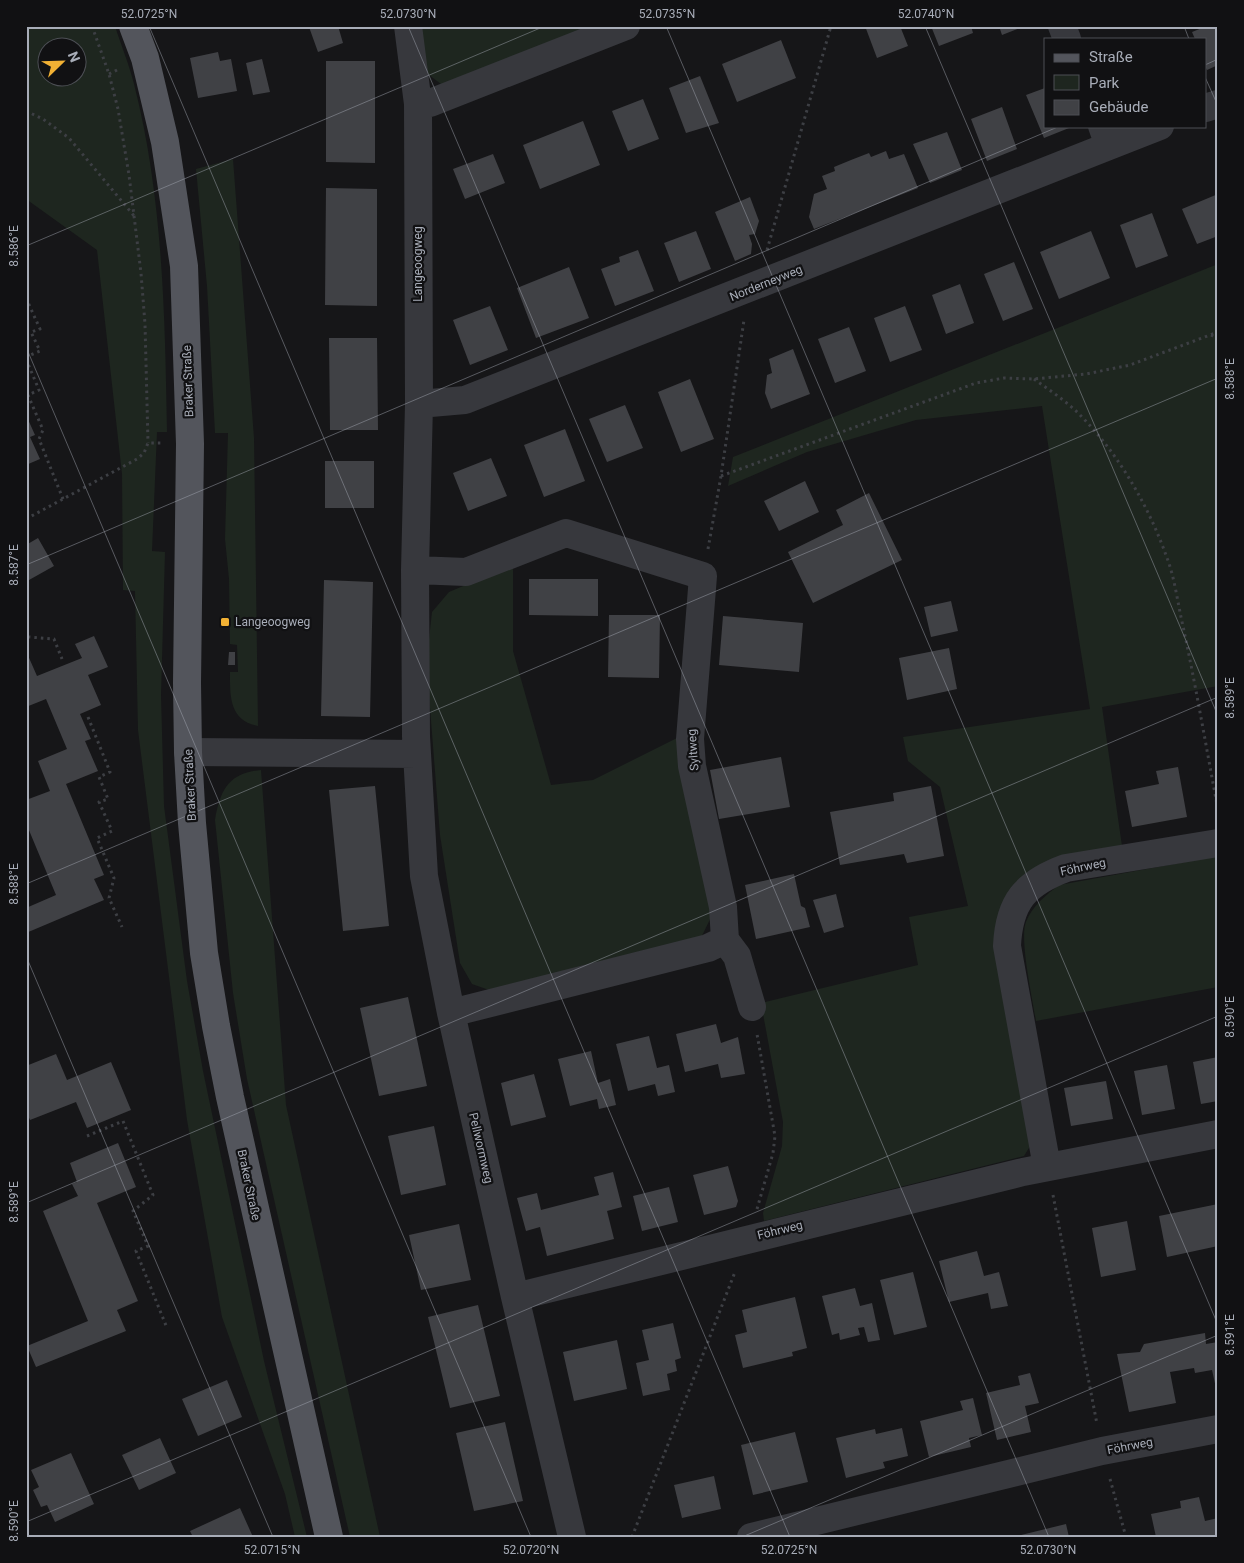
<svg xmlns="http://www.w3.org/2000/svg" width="1244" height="1563" font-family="Roboto,sans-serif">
	<rect width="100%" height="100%" fill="#161618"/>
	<path fill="#1e261f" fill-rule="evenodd" d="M26 26H115C121 45 129 64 134 84 163 197 165 316 167 432H157L152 551 165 552 161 695 164 806 187 981 203 1071 264 1361 307 1537H295L285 1494 222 1317 187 1120 138 730 135 591 123 590 122 474 97 250 26 199ZM48 48H78V78H48Z
		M416 26H601L445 87 429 75 424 66Z
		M233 159 254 438 258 726C229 720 230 696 230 672H238L237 645 230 644 229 579 225 539 228 433H215L207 286 196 169Z
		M1218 264V686L1102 707 1122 846 1000 912 1032 1143 1024 1156 764 1221 763 1213 782 1146 783 1122 761 1003 918 965 909 917 968 906 940 787 908 761 903 737 1090 709 1042 406 916 420 807 452 728 486 733 457Z
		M513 565V651L551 785 593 780 679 737 713 913 701 938 489 990 472 984 460 963 440 835 429 695V639L432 612 449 592Z
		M261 770 286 1105 380 1537H350L247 1079 233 993 215 820C220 791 228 773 261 770Z
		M1218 856V987L1036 1021C1033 1001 1019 938 1026 922 1032 906 1046 895 1059 885Z"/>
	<path fill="#404145" d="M312 26H338L343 43 318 52 309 27Z
		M865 26H900L908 46 877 58Z
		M931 26H971L973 33 939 46Z
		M999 26H1025L1002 35Z
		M1207 26H1218V65L1207 70 1205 66V39H1195L1192 32Z
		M781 40 796 78 737 102 722 64Z
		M218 52 220 61 231 59 237 91 198 98 190 58Z
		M262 59 270 92 253 95 246 63Z
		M326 61H375V163L326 162Z
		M700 76 719 123 686 133 669 88Z
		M1045 88V126H1074L1044 138 1026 95Z
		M643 99 659 139 628 151 612 111Z
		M1002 107 1017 149 987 161 971 119Z
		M583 121 600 165 540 189 523 145Z
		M947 132 962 170 930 183 913 144Z
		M886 151 889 159 904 154 918 188 814 229 809 217 814 194 827 189 822 176 835 171 834 167 851 160 869 153 871 157Z
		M493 154 505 183 465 199 453 169Z
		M326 188 377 189V306L325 305Z
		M1218 194V236L1197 244 1182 209Z
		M750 197 759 221 755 234 749 235 752 244 751 254 735 261 715 212Z
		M1152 213 1168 256 1136 268 1120 225Z
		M696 231 711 269 679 282 664 243Z
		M1091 231 1110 278 1059 299 1040 252Z
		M638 250 654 291 615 306 601 269 620 262 619 257Z
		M1014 262 1033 309 1003 321 984 274Z
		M569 267 589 318 536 338 517 288Z
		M960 284 974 323 946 334 932 295Z
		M490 306 508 350 470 365 453 320Z
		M905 306 922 350 890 362 874 318Z
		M849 327 866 371 835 383 818 339Z
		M329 338H377L378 430H330Z
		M793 349 810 394 771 409 765 393 767 375 772 373 769 359Z
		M690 379 714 439 681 452 658 392Z
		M625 405 643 448 607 462 589 419Z
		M26 415 35 435 30 437 40 459 26 465Z
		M565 429 585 481 544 497 524 445Z
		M491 458 507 496 468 511 453 473Z
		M325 461H374V508H325Z
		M805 481 819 512 779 531 764 501Z
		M869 493 902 560 813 603 788 552 843 525 836 510Z
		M38 538 54 566 29 580 26 575V545Z
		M529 579H598V616L529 615Z
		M324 580 373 582 370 717 321 716Z
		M951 601 958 631 931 637 924 607Z
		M609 615H660L659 678 608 677Z
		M723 616 803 623 799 672 719 665Z
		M94 636 108 667 88 675 101 705 80 714 91 739 85 741 98 771 66 784 104 875 94 879 104 900 26 933V908L56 895 26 823V800L50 791 38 761 67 749 46 699 26 707V651L37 676 82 658 75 644Z
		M949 648 957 689 907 700 899 658Z
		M229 652H235V665H228Z
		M781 757 790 807 719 819 710 770Z
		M1178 767 1187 817 1132 827 1125 791 1159 784 1156 771Z
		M375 786 389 926 343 931 329 790Z
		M931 786 944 856 907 863 904 854 840 865 830 812 894 801 893 793Z
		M794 874 801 906 805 908 810 927 756 939 745 885Z
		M836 894 844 927 824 933 813 900Z
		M408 997 427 1086 379 1096 360 1008Z
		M716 1024 721 1043 738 1037 745 1074 721 1078 718 1064 685 1072 676 1034Z
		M649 1036 657 1068 669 1065 675 1092 658 1096 655 1084 628 1091 616 1044Z
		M591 1051 598 1083 610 1079 616 1105 599 1109 597 1099 570 1106 558 1059Z
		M56 1054 67 1080 111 1062 131 1110 87 1128 76 1102 30 1120 26 1111V1066Z
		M1218 1057V1101L1201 1104 1193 1062Z
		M1167 1065 1175 1109 1142 1115 1134 1071Z
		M534 1074 546 1117 511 1126 501 1083Z
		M1106 1081 1113 1119 1071 1126 1064 1088Z
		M434 1126 446 1185 401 1195 388 1136Z
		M118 1143 136 1187 97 1203 138 1301 117 1310 126 1331 36 1367 27 1346 88 1321 43 1211 78 1196 72 1184 77 1182 70 1163Z
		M728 1166 738 1201 736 1207 704 1215 693 1175Z
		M613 1172 622 1207 607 1211 614 1239 547 1256 540 1227 526 1231 517 1198 537 1193 541 1210 599 1195 594 1177Z
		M669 1187 678 1222 642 1231 633 1196Z
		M1218 1204V1246L1167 1257 1159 1216Z
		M1127 1221 1136 1270 1101 1277 1092 1228Z
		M459 1224 471 1280 421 1290 409 1235Z
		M977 1251 984 1276 999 1272 1008 1306 991 1309 988 1293 949 1302 939 1261Z
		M913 1272 927 1327 894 1335 880 1280Z
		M855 1288 860 1306 872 1303 880 1340 868 1342 864 1327 858 1328 860 1335 840 1340 839 1333 832 1335 822 1296Z
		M795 1297 807 1348 792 1352 793 1356 743 1368 735 1335 747 1332 742 1310Z
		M478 1305 500 1396 450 1408 428 1317Z
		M673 1323 681 1358 675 1360 677 1371 667 1374 670 1390 643 1396 636 1363 649 1360 642 1330Z
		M1205 1333 1206 1344 1218 1342V1397L1212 1370 1195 1373 1194 1368 1170 1372 1176 1403 1129 1412 1117 1354 1140 1352 1144 1344Z
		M617 1340 627 1389 574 1401 563 1352Z
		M1030 1373 1039 1403 1025 1406 1031 1432 997 1440 986 1393 1020 1385 1018 1376Z
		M227 1380 242 1417 198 1436 182 1399Z
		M973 1398 982 1435 969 1438 971 1447 929 1457 920 1421 963 1410 960 1401Z
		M505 1422 523 1501 474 1511 456 1433Z
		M902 1428 908 1456 883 1462 885 1468 846 1478 836 1438 875 1429 876 1434Z
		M795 1432 808 1482 753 1495 741 1445Z
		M160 1438 176 1473 139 1490 122 1455Z
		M71 1453 94 1504 55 1522 47 1505 41 1507 33 1490 39 1487 31 1470Z
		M714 1476 721 1509 682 1518 674 1485Z
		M1199 1497 1205 1521 1218 1518V1537H1156L1151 1514 1181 1508 1180 1501Z
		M240 1508 253 1537H193L190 1531Z
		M1066 1524 1069 1537H1017V1536Z"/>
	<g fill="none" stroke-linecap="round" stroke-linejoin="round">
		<path stroke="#3d3f44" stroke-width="3" stroke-dasharray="2.5 4" stroke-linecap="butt" d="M92 26 109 74 118 109 129 175 141 273 145 324 148 443
			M109 74 119 69
			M26 111 43 119 69 138 135 217
			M767 250 831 26
			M26 298 40 329 31 332 40 351 26 357
			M1211 335 1218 339
			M26 359 39 390 28 395 43 430 39 439 63 499
			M1034 379C1048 389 1063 399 1076 411 1117 451 1148 504 1167 558 1174 576 1177 598 1181 617 1195 681 1206 746 1218 810
			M721 476 976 383 1004 378 1033 379 1086 374 1130 365 1218 332
			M26 519 137 459 144 453 148 443H162
			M708 549 721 476 744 320
			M26 630 29 637 54 639 62 659
			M88 717 110 772 99 777 108 799 99 802 112 831 97 838 114 878 109 898 122 927
			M87 1136 123 1121 153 1195 133 1211 148 1246 136 1251 167 1328
			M1053 1195 1097 1424
			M757 1209 773 1153 775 1136 757 1034
			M1110 1479 1126 1537
			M632 1537 735 1272"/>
		<path stroke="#37383d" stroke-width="28" d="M408 26 418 104 419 404 415 570 416 736 424 876 451 1013 515 1297 572 1537
			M1062 26 1067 39
			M418 104 430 103 626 26
			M1205 108 1218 104
			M1109 146 1160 126
			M419 404 465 400 1109 146 1102 126
			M415 570 466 572 566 533 703 576 690 739 692 766 723 907 725 940
			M188 752 417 754
			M725 940 737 956 752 1007
			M451 1013 708 948 725 940
			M1047 1167 1007 946C1009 902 1025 883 1066 868L1218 843
			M515 1297 1023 1172 1218 1134
			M751 1537 1102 1451 1218 1429"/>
		<path stroke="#53555c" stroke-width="28" d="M133 26 145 58 165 142 184 266 190 444 187 683 188 752 192 823 204 953 216 1026 230 1097 329 1537"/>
	</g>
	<path fill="none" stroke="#a8adb8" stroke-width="1" stroke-opacity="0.45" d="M149 26 790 1537M408 26 1049 1537M666 26 1218 1325M925 26 1218 716M1184 26 1189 39M1205 65 1218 59M1205 77 1218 106M26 246 545 26M26 347 531 1537M26 565 1060 126M26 884 1218 378M26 956 273 1537M26 1203 1218 697M26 1522 1218 1016M742 1537 1218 1335"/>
	<rect fill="#f2b134" stroke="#111113" stroke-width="2" x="220" y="617" width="10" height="10" rx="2.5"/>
	<g text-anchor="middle" stroke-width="4.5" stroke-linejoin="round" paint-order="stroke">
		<g font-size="12" fill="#a8adb8" stroke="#111113">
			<text transform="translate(418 264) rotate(-90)" y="4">Langeoogweg</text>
			<text transform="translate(766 283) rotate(-22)" y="4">Norderneyweg</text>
			<text transform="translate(188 381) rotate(-92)" y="4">Braker Straße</text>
			<text transform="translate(693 750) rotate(-94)" y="4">Syltweg</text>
			<text transform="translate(190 785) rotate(-93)" y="4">Braker Straße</text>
			<text transform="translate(1083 867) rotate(-12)" y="4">Föhrweg</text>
			<text transform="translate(481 1148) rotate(77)" y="4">Pellwormweg</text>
			<text transform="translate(249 1185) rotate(78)" y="4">Braker Straße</text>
			<text transform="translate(780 1230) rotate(-14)" y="4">Föhrweg</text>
			<text transform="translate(1130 1446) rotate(-11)" y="4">Föhrweg</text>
		</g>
		<g font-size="12" fill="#a8adb8" stroke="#111113" text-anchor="start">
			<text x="235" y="626">Langeoogweg</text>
		</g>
	</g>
	<rect width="1244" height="1563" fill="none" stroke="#111113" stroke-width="55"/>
	<rect x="1044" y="38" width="162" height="90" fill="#111113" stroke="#4d4f55"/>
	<rect x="1054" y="54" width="25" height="8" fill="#53555c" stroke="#4d4f55"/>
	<text x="1089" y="62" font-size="15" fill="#a8adb8">Straße</text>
	<rect x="1054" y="75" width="25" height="15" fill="#1e261f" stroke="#4d4f55"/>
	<text x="1089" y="88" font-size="15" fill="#a8adb8">Park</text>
	<rect x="1054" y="100" width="25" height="15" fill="#404145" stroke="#4d4f55"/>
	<text x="1089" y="112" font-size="15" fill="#a8adb8">Gebäude</text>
	<g transform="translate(62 62) rotate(67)"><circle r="24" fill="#111113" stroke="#4d4f55"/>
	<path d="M0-4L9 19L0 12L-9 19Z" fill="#f2b134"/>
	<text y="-8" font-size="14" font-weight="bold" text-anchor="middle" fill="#a8adb8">N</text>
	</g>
	<rect x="28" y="28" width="1188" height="1508" fill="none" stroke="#a8adb8" stroke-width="2"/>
	<g font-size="12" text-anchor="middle" fill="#a8adb8">
		<text x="149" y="18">52.0725°N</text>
		<text x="408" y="18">52.0730°N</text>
		<text x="667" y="18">52.0735°N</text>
		<text x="926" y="18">52.0740°N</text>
		<text transform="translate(14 246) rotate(-90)" y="4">8.586°E</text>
		<text transform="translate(1230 379) rotate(-90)" y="4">8.588°E</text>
		<text transform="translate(14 565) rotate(-90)" y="4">8.587°E</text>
		<text transform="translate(1230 698) rotate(-90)" y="4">8.589°E</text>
		<text transform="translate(14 884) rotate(-90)" y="4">8.588°E</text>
		<text transform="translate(1230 1017) rotate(-90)" y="4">8.590°E</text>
		<text transform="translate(14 1202) rotate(-90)" y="4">8.589°E</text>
		<text transform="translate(1230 1335) rotate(-90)" y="4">8.591°E</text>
		<text transform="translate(14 1521) rotate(-90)" y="4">8.590°E</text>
		<text x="272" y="1554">52.0715°N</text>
		<text x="531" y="1554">52.0720°N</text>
		<text x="789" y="1554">52.0725°N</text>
		<text x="1048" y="1554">52.0730°N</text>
	</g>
</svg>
